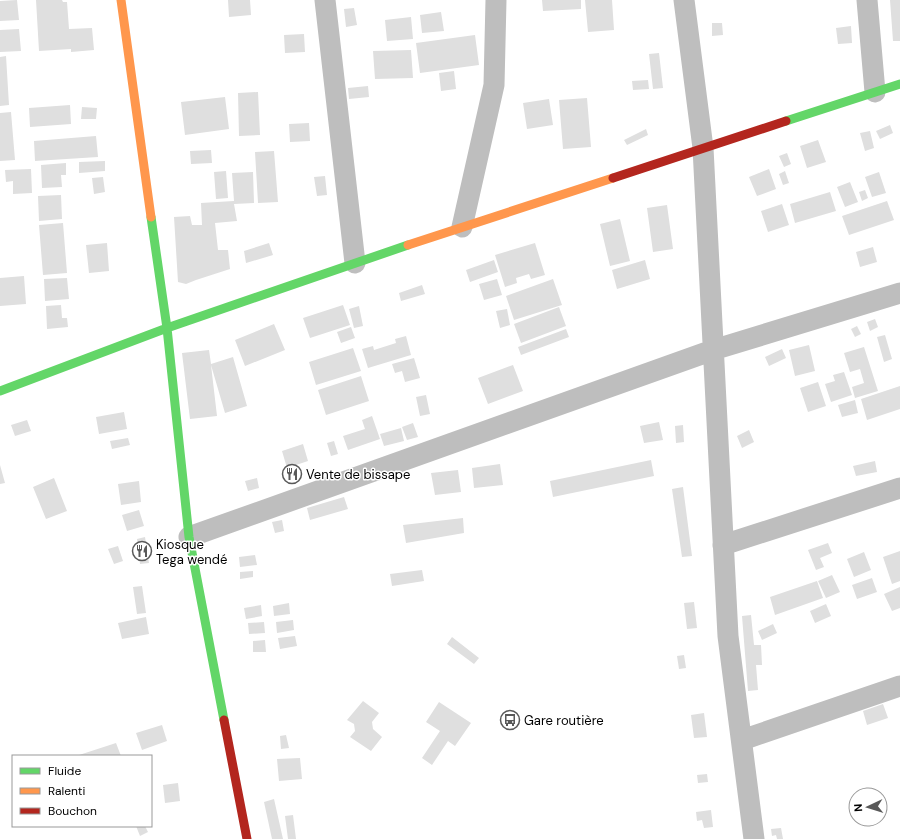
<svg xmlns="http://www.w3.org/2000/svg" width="900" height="839" font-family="'DM Sans',sans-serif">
	<rect width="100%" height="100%" fill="#fff"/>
	<path fill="#dfdfdf" d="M17 0 19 20 0 21V1Z
		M36 0H62L63 2H67L69 29 92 28 94 50 71 52V49L39 51Z
		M228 0H250L251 15 229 17Z
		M542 0H581V9L543 11Z
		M585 0H612L614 30 588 32Z
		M890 0H900V41H893Z
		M354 8 357 25 346 27 344 9Z
		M441 12 444 31 422 33 420 15Z
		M411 17 413 39 387 41 385 20Z
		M712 23H722L723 35 712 36Z
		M851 26 852 43 838 44 836 28Z
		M19 29 21 51 0 52V30Z
		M304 34 305 52 285 53 284 35Z
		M475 35 479 65 420 73 416 43Z
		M411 50 413 78 375 79 373 51Z
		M659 53 663 88 653 89 649 54Z
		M6 56 9 105 0 106V57Z
		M454 71 456 89 441 91 439 73Z
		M648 80 649 89 633 90 632 81Z
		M368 86 369 97 349 99 348 88Z
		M258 92 260 135 239 136 238 93Z
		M225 97 229 129 185 135 181 102Z
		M587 98 591 147 563 149 559 100Z
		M549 99 553 125 527 129 523 103Z
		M70 105 71 124 30 127 29 108Z
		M82 107 97 108 96 119H81Z
		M11 112 15 160 0 161V113Z
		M309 123 310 141 290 142 289 124Z
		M890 125 893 133 880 139 876 131Z
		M646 129 648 135 627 145 624 140Z
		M870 131 874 148 865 151 860 133Z
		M96 136 98 157 35 161 34 141Z
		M818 140 826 162 807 168 800 146Z
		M211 150 212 163 191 164 190 151Z
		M274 151 278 202 258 203 255 152Z
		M787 153 791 164 784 167 779 156Z
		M105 161V171L79 173V162Z
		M66 163V175H61L62 187 42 188 41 165Z
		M31 169 32 193 13 194V181L6 182 5 170Z
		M769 169 776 189 757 196 749 177Z
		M226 171 228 198 216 199 214 172Z
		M785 171 789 183 783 185 779 174Z
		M253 172 254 203 234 204 237 221 215 223 218 250H228L230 269 196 280 186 284 178 282 174 217 190 216 192 225H202L201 203 234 201 232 173Z
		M879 172 886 193 872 197 865 177Z
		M325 176 327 195 317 196 314 177Z
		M103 177 105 192 94 194 92 178Z
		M850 182 858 202 845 207 837 187Z
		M865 190 868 198 862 201 859 192Z
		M830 192 836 211 795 223 790 204Z
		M61 195 62 219 39 221 38 196Z
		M887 201 894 220 849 235 842 216Z
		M782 204 789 225 768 232 761 211Z
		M667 205 673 249 653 252 647 208Z
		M620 219 630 261 610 266 600 224Z
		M63 223 67 273 43 275 39 225Z
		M107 243 109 271 89 273 86 245Z
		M269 243 273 255 246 263 244 251Z
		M535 243 545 275 531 279 529 274 516 278 517 283 505 287 495 255Z
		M873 247 877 262 860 267 856 252Z
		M494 260 498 272 470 282 466 270Z
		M645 260 650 279 617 289 612 270Z
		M24 276 26 304 0 306V278Z
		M67 278 69 299 45 301 44 279Z
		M497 279 502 295 484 300 479 284Z
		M553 279 562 305 514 320 506 296Z
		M422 285 425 294 401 301 399 293Z
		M61 305 62 318H67L68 327 47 329 46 306Z
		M343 305 350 325 310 338 303 318Z
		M359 306 363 326 354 328 349 309Z
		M559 307 566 326 521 343 514 324Z
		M507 309 510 325 500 328 496 311Z
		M875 319 878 327 870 331 867 322Z
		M274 324 285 350 245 366 235 340Z
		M857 326 861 334 855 337 851 329Z
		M351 327 355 338 341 343 337 332Z
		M566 329 569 337 521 355 518 347Z
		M885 335 892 359 884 362 877 337Z
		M406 336 411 355 368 368 362 349 373 346 374 350 396 343 395 339Z
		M809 345 815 371 795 376 789 350Z
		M864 347 878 391 855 398 852 387 864 383 860 369 850 372 844 353Z
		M353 348 361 371 316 385 309 362Z
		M782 349 786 358 769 366 765 357Z
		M209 350 211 364 233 357 247 406 225 413 211 365 217 416 190 419 182 353Z
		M414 358 420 378 405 382 402 371 395 373 392 364Z
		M513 365 523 391 488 404 478 378Z
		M844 372 852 395 831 402 825 384 835 381 833 375Z
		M361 376 369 401 326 415 318 390Z
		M818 382 826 406 808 412 800 388Z
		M900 386V409L867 420 861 399Z
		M426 395 430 414 420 416 416 397Z
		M855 400 858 413 842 417 838 405Z
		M124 412 127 429 99 434 96 417Z
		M372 416 380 439 348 450 343 436 365 429 362 420Z
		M27 420 31 431 15 436 11 425Z
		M659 422 663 440 644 443 640 426Z
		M413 423 418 437 407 440 402 427Z
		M683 425 684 442 676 443 675 426Z
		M401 428 404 441 384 446 380 434Z
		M749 430 754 442 742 448 737 436Z
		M128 438 130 445 112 449 110 441Z
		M334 441 338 454 331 456 327 443Z
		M303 444 308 461 287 468 282 451Z
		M651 460 654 476 553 497 550 481Z
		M875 461 877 472 856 476 853 466Z
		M500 464 503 485 474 488 472 468Z
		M0 465 5 483 0 484Z
		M296 468 298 476 285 480 282 471Z
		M458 470 461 492 435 495 431 473Z
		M54 478 67 511 46 519 33 487Z
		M257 478 259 488 248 491 245 481Z
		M139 481 141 502 121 505 118 484Z
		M683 487 692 556 682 557 672 489Z
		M344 497 348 509 310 520 307 508Z
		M139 510 144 526 127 531 122 515Z
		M463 518 464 533 406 543 403 525Z
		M282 520 284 531 275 533 272 522Z
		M145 537 149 563 140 564 137 539Z
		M828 543 832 553 820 558 824 567 816 570 808 550Z
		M118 546 123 561 114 564 108 549Z
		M900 551V581L892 584 883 557Z
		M864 552 871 570 854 577 847 559Z
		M255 555 257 565 240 567 239 557Z
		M422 570 424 581 392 586 390 574Z
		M253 571V577L240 579V572Z
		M832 575 840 592 826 598 818 581Z
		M872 578 877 592 857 599 852 585Z
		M817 581 823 598 775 615 770 597Z
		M142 586 146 613 137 614 133 587Z
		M900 587V608L892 611 884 594Z
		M694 602 697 628 687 629 684 603Z
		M289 603 290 614 274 616 273 606Z
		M826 604 831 616 815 623 810 611Z
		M261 605 262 616 246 619 244 608Z
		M751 615 754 645H761L762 665H756L758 690 748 691 742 616Z
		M146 617 149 634 122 639 118 623Z
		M293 620 294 630 277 633 276 622Z
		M264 622 265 633 249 634 248 623Z
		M773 624 777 633 762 640 758 631Z
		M295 636 297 646 280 649 278 638Z
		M452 637 479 658 474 664 447 644Z
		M265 640 266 652H253V641Z
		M684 655 686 668 679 669 677 656Z
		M363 701 379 713 372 722 373 729 382 737 371 751 350 737 355 731 354 724 347 720Z
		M439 702 471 723 455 746 448 741 432 765 422 758 440 731 426 722Z
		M883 704 888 718 867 725 863 711Z
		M704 713 707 737 694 738 691 715Z
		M162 725 167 741 142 750 136 733Z
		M286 735 289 748 281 749 280 736Z
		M116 743 121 756H76Z
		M300 758 302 779 279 781 277 759Z
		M707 774 708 782 698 783 697 775Z
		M178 783 180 801 165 803 163 785Z
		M274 799 283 839H272L264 802Z
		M711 810 713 827 704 828 702 820 697 821 696 812Z
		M293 815 296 839H288L285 816Z
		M136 826H145L148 832 140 836Z
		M781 828 783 839H777L776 835 772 836 771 829Z"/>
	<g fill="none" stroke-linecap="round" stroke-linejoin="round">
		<path stroke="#bebebe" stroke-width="21" d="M325 0 355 263
			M684 0 703 148 728 636 754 839
			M867 0 875 92
			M462 227 494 85 496 0
			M189 537 713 350 900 293
			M723 545 900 488
			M742 740 900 686"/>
		<path stroke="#63d668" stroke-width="9" d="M786 121 900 84
			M151 217 167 328 189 537 224 720
			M0 391 167 328 408 245"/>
		<path stroke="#ff974d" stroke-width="9" d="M121 0 151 217
			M408 245 613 178"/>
		<path stroke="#b3261e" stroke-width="9" d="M613 178 786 121
			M224 720 247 839"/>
	</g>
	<defs>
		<g id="restaurant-ring" transform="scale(1)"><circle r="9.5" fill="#fff" stroke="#595959" stroke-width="1.5"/><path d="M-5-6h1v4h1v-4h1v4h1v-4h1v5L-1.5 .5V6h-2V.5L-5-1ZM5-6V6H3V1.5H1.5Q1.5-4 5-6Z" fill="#595959"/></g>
		<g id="bus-ring" transform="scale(1)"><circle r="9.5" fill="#fff" stroke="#595959" stroke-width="1.5"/><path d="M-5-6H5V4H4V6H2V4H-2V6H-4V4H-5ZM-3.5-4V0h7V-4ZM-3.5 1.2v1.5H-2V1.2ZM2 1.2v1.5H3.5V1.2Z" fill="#595959"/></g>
	</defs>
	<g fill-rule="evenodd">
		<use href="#restaurant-ring" x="292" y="474"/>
		<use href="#restaurant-ring" x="142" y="551"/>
		<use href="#bus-ring" x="510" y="720"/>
	</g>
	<g text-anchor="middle" stroke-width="3" stroke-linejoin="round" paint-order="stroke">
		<g font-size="13" fill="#000" stroke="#fff" text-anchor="start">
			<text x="306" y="479">Vente de bissape</text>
			<text x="156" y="549">Kiosque<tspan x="156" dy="15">Tega wendé</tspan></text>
			<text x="524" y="725">Gare routière</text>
		</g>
	</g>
	<rect x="12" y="755" width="140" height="72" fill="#ffffff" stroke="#999999"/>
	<rect x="20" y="768" width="20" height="6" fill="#63d668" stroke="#999999"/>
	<text x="48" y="775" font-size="12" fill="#000000">Fluide</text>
	<rect x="20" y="788" width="20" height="6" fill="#ff974d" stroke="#999999"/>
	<text x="48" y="795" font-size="12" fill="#000000">Ralenti</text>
	<rect x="20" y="808" width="20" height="6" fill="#b3261e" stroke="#999999"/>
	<text x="48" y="815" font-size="12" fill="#000000">Bouchon</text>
	<g transform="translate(868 807) rotate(266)"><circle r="19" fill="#ffffff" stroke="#999999"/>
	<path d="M0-3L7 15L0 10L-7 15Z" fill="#595959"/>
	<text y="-6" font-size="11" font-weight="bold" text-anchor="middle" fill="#000000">N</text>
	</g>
</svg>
